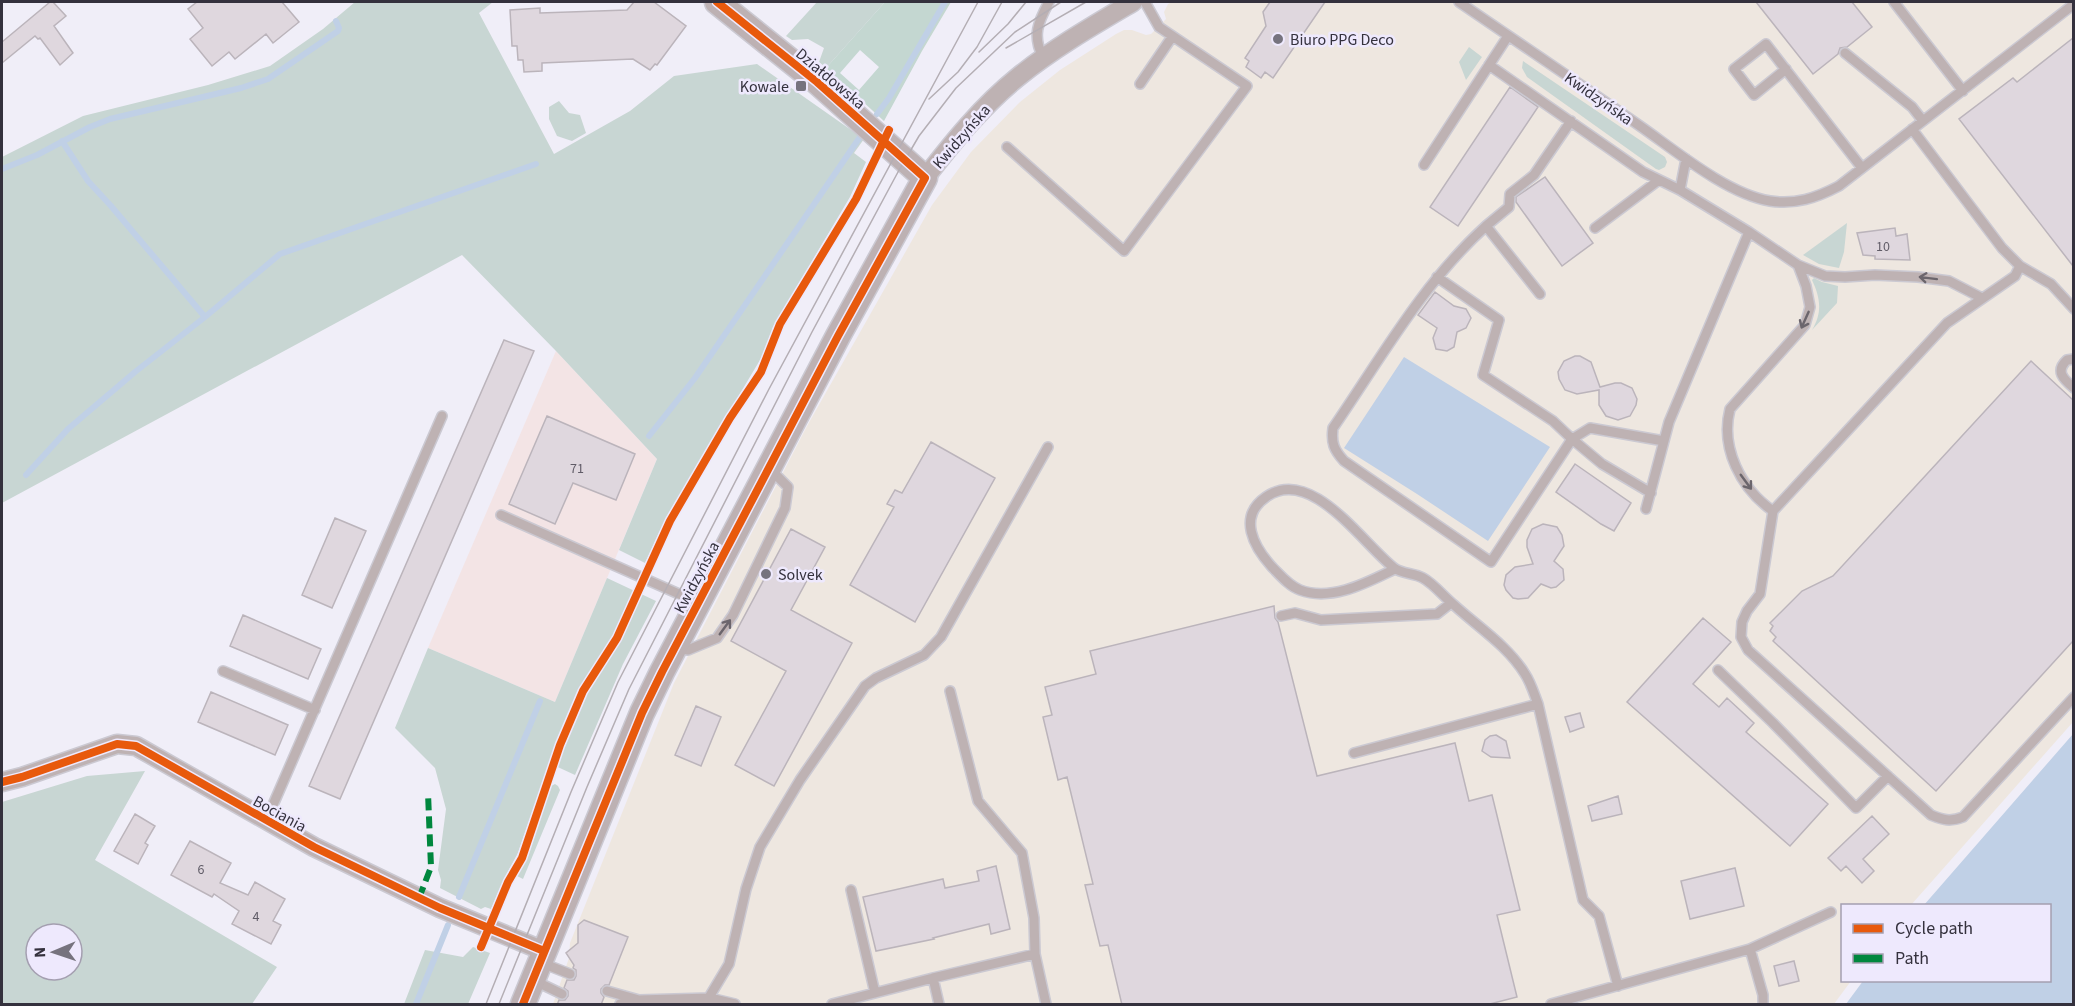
<svg xmlns="http://www.w3.org/2000/svg" width="2075" height="1006" font-family="'Source Sans 3',sans-serif">
	<rect width="100%" height="100%" fill="#f0eef8"/>
	<path fill="#f3e4e5" d="M556 351 657 459 555 702 428 648Z"/>
	<path fill="#eee7e0" d="M1172 2H2073V722L1911 905 1842 906V980L1851 981 1834 1004H553L569 958 570 943 674 683 807 426 932 205 971 152 1020 102 1060 70 1116 34 1124 30H1132L1146 35 1151 34 1166 19 1164 12 1168 4Z"/>
	<path fill="#c8d6d3" fill-rule="evenodd" d="M355 2H493L479 13 554 154 630 111 674 76 757 64 864 139 854 153 866 162 850 197 773 327 763 355 667 516 645 563 619 550 657 459 556 351 462 255 2 503V157L83 116 208 85 270 66 323 29Z
		M817 2H885L826 68 819 62 824 48 808 39 792 40 786 36Z
		M1469 47 1482 57 1466 80 1459 62Z
		M1523 61 1665 157 1667 162 1665 167 1659 170 1656 169 1527 77 1522 68Z
		M559 101 569 113 580 115 586 133 572 141 557 136 549 119V107Z
		M1847 223 1844 252 1839 268 1819 264 1803 255Z
		M1814 278 1822 282 1838 286 1837 303 1812 330C1823 312 1820 297 1812 280Z
		M607 578 656 601 623 664 575 775 549 763 518 853 504 879 491 909 485 907 481 909 440 888 441 880 438 870 446 809 435 768 395 728 428 648 555 702Z
		M145 771 95 860 277 967 252 1004H2V802L87 776ZM36 934H72V970H36Z
		M555 784 558 786 560 790 523 879 517 876 528 856 551 786Z
		M473 947 490 953 468 1004H404L425 950 463 957Z"/>
	<path fill="#c4d7d1" fill-rule="evenodd" d="M885 2H951L922 51 884 121 826 68ZM860 50 879 67 859 90 840 73Z"/>
	<path fill="#c0d0e6" d="M1404 357 1550 447 1488 541 1417 494 1344 448Z
		M2073 734V1001L2071 1004H1846L1863 981 2050 980V906L1924 905Z"/>
	<g fill="none" stroke-linecap="round" stroke-linejoin="round">
		<path stroke="#c0d0e6" stroke-width="6" d="M877 114 889 98 945 2
			M62 141 88 181 111 206 205 317
			M2 169 37 155 90 127 110 119 241 88 268 79 338 31 339 28 336 21
			M649 436 695 378 860 137
			M26 475 68 429 135 372 205 317 280 254 536 164
			M459 897 540 701
			M416 1004 448 925"/>
	</g>
	<path fill="#dfd7de" stroke="#bbb4bb" stroke-width="1.5" d="M50 2H53L66 16 54 26 73 53 60 65 40 38 38 39 35 36 2 63V42Z
		M197 2H282L299 22 273 43 266 34 235 59 229 52 212 66 190 39 203 28 188 9Z
		M634 2H654L686 26 657 65 655 64 650 70 633 59 542 63V71L524 72 523 60H518L517 46H512L510 10 540 8V13L627 10Z
		M1270 2H1325L1273 78 1265 72 1261 78 1246 67 1249 61 1245 58 1266 26 1263 12Z
		M1756 2H1852L1872 27 1847 47 1840 48 1838 54 1813 74Z
		M2073 38V266L1959 119 2013 78 2017 82Z
		M1510 87 1538 107 1458 226 1430 207Z
		M1545 177 1593 243 1562 266 1516 202V197Z
		M1895 228 1896 236 1907 234 1910 260 1875 259V256L1863 255 1857 233Z
		M1435 292 1454 306 1466 309 1471 318 1466 328 1457 332 1454 347 1447 351 1436 349 1433 338 1437 328 1418 315Z
		M504 340 534 351 340 799 309 786Z
		M1575 356H1580L1591 362 1600 387 1615 383H1621L1632 388 1637 399 1636 405 1630 416 1618 420 1606 416 1599 405V390L1577 394 1565 390 1559 379 1558 372 1564 361Z
		M2031 361 2073 400V641L1936 791 1773 641 1776 637 1770 631 1773 626 1770 623 1802 591 1833 576Z
		M547 416 635 454 616 500 573 483 555 524 509 504Z
		M931 442 995 478 915 622 850 585 894 507 887 504 895 490 902 493Z
		M1575 464 1631 503 1614 531 1601 524 1556 492Z
		M335 518 366 531 332 608 302 595Z
		M1543 524 1557 527 1562 535 1564 546 1554 561 1563 569 1564 580 1556 587 1551 588 1541 584 1528 598 1518 599 1513 598 1506 590 1504 585 1506 575 1515 567 1533 564 1527 547V540L1532 529Z
		M791 529 825 547 791 610 852 643 774 786 735 765 786 671 731 641Z
		M1274 606 1275 618 1278 622 1317 776 1455 743 1469 801 1492 795 1520 910 1497 915 1517 997 1486 1005H1122L1108 945 1100 946 1085 885 1093 884 1067 777 1058 780 1043 717 1052 715 1045 687 1096 674 1090 651Z
		M243 615 321 649 308 679 230 646Z
		M1703 618 1731 642 1693 684 1719 707 1727 698 1754 723 1746 732 1828 804 1790 846 1627 702Z
		M211 692 288 725 275 755 198 722Z
		M696 706 721 717 701 766 675 755Z
		M1580 713 1584 727 1570 732 1565 717Z
		M1496 735 1506 741 1510 758 1491 757 1482 751 1485 740 1490 736Z
		M1618 796 1622 814 1592 821 1588 806Z
		M135 814 155 826 145 843 148 845 138 864 114 851Z
		M1872 816 1889 834 1863 859 1874 871 1862 883 1846 866 1841 871 1828 858Z
		M190 841 231 863 220 883 248 895 255 882 285 899 273 921 281 925 271 944 232 924 239 911 214 894 212 897 171 875Z
		M996 866 1010 929 991 934 989 924 933 938 934 939 876 951 863 897 943 879 945 888 979 881 977 871Z
		M1735 868 1744 906 1690 919 1681 881Z
		M584 920 628 937 609 985H605L601 989V993L604 997 601 1005H557L559 1000H565L568 996V991L564 988 567 980H574L576 976V970L573 968 574 965 566 953 578 943V925Z
		M1794 961 1799 981 1779 986 1774 966Z"/>
	<g fill="none" stroke-linecap="round" stroke-linejoin="round">
		<g stroke="#cbc9d2" stroke-width="12">
			<path id="lane" d="M1459 2C1519 43 1580 84 1640 126 1676 151 1727 194 1770 201 1795 205 1816 198 1839 186L2074 4
				M1894 2 1963 91
				M1845 53 1912 107 1923 121
				M1043 57C1032 36 1038 22 1049 2
				M1489 65 1643 172 1680 190
				M1786 69 1754 95 1734 69 1766 44 1862 168
				M1140 84 1172 37
				M1912 129 2002 248 2020 266 2051 284 2074 309
				M1007 147 1124 251 1247 86 1159 27 1145 2
				M1686 159 1680 190 1749 232 1798 265 1825 276 1845 277 1875 275 1918 277 1949 281 1982 298
				M1424 165 1508 36
				M1595 228 1659 180
				M2020 266 2015 276 1947 323 1773 511 1760 594 1747 611 1742 622 1741 637 1748 650 1931 815C1943 820 1950 822 1963 817L2074 697
				M1437 277 1499 320 1483 375 1553 421 1572 439 1491 562 1344 461C1334 450 1331 443 1333 428 1381 358 1423 283 1486 226
				M1540 294 1486 226 1509 207 1510 194 1534 175 1571 121
				M2074 359 2067 360C2055 371 2063 379 2074 388
				M1651 493 1602 464 1572 439 1590 428 1664 441
				M1646 509 1669 422 1749 232
				M1773 511C1741 489 1720 448 1730 409L1805 325 1810 307 1806 286 1798 265
				M501 515 697 602
				M1395 569C1368 582 1332 602 1300 590 1289 586 1280 575 1272 567 1254 547 1237 517 1266 497 1311 465 1362 543 1394 568 1402 574 1414 573 1423 578 1434 584 1444 597 1454 605 1478 627 1508 646 1525 674 1531 683 1534 694 1538 704L1583 900 1599 916 1618 986
				M1281 616 1295 613 1321 620 1437 614 1451 603
				M677 648 688 650 717 638 733 615 785 508 788 487 771 470
				M1718 670 1773 723 1856 808 1888 776
				M223 671 315 710
				M950 691 978 801 1022 853 1034 918 1035 954 1046 1004
				M1354 753 1538 704
				M266 821 442 416
				M851 890 875 993
				M542 963 570 974
				M933 978 1035 954
				M535 981 562 994
				M607 991 639 1000 710 998 735 1004
				M620 1004 637 1000
				M705 1004 729 964 746 889 760 847 800 780 865 686 876 678 924 655 941 637 1048 447
				M832 1004 933 978 939 1004
				M1551 1004 1750 949
				M1763 1004V995L1750 949 1831 912"/>
		</g>
		<g stroke="#cbc9d2" stroke-width="21">
			<path id="street" d="M925 178C953 142 982 106 1018 77 1054 48 1094 25 1133 2
				M2 782 22 777 117 744 136 746 314 847 440 908 544 951"/>
		</g>
		<g stroke="#cbc9d2" stroke-width="27">
			<path id="secondary" d="M523 1004 642 713 662 672 838 336 925 178 817 82 717 2"/>
		</g>
		<use href="#lane" stroke="#beb2b3" stroke-width="9"/>
		<use href="#street" stroke="#beb2b3" stroke-width="18"/>
		<use href="#secondary" stroke="#bdb1b3" stroke-width="24"/>
		<path stroke="#b4aeb4" stroke-width="1.5" d="M1006 48 1086 2
			M979 52 1008 24 1026 2
			M929 99 958 72 977 47 1002 2
			M486 1004 571 792 618 682 769 389 978 2
			M499 1004 587 787 629 689 812 332 898 172 919 136 956 88 1015 32 1061 2"/>
		<path stroke="#00873e" stroke-width="6" stroke-dasharray="12 6" stroke-linecap="butt" d="M419 898 431 867 428 793"/>
		<g stroke="#eee9fd" stroke-width="11">
			<path id="cycleway" d="M2 782 22 777 117 744 136 746 314 847 440 908 544 951
				M481 947 508 882 522 858 560 745 583 691 617 638 670 521 730 418 761 372 780 324 856 199 889 130
				M523 1004 642 713 662 672 838 336 925 178 817 82 717 2"/>
		</g>
		<use href="#cycleway" stroke="#e8590c" stroke-width="8"/>
	</g>
	<defs><path id="oneway-shaft" d="M-6 0H5M1.5-3L5.5 0L1.5 3" fill="none" stroke-width="1.6" stroke-linecap="round" stroke-linejoin="round" transform="scale(1.5)"/></defs>
	<g stroke="#6b656c">
		<use href="#oneway-shaft" transform="translate(1928 278) rotate(-173)"/>
		<use href="#oneway-shaft" transform="translate(1805 320) rotate(114)"/>
		<use href="#oneway-shaft" transform="translate(1746 482) rotate(54)"/>
		<use href="#oneway-shaft" transform="translate(725 627) rotate(-54)"/>
	</g>
	<g fill="#76737e" stroke="#eee9fd" stroke-width="2">
		<circle cx="1278" cy="39" r="6"/>
		<rect x="795" y="80" width="12" height="12" rx="3"/>
		<circle cx="766" cy="574" r="6"/>
	</g>
	<g text-anchor="middle" stroke-width="5" stroke-linejoin="round" paint-order="stroke">
		<g font-size="14" fill="#605c67">
			<text x="1883" y="251">10</text>
			<text x="577" y="473">71</text>
			<text x="201" y="874">6</text>
			<text x="256" y="921">4</text>
		</g>
		<g font-size="16" fill="#34313d" stroke="#eee9fd" text-anchor="start">
			<text x="1290" y="45">Biuro PPG Deco</text>
			<text x="789" y="92" text-anchor="end">Kowale</text>
			<text x="778" y="580">Solvek</text>
		</g>
		<g font-size="16" fill="#34313d" stroke="#eee9fd">
			<text transform="translate(831 78) rotate(40)" y="6">Działdowska</text>
			<text transform="translate(1599 98) rotate(35)" y="6">Kwidzyńska</text>
			<text transform="translate(961 136) rotate(-49)" y="6">Kwidzyńska</text>
			<text transform="translate(696 577) rotate(-62)" y="6">Kwidzyńska</text>
			<text transform="translate(280 813) rotate(29)" y="6">Bociania</text>
		</g>
	</g>
	<rect width="2075" height="1006" fill="none" stroke="#34313d" stroke-width="6"/>
	<rect x="1841" y="904" width="210" height="78" fill="#eee9fd" stroke="#a49fb0" stroke-width="1.5"/>
	<rect x="1853" y="924" width="30" height="9" fill="#e8590c" stroke="#a49fb0" stroke-width="1.5"/>
	<text x="1895" y="934" font-size="18" fill="#34313d">Cycle path</text>
	<rect x="1853" y="954" width="30" height="9" fill="#00873e" stroke="#a49fb0" stroke-width="1.5"/>
	<text x="1895" y="964" font-size="18" fill="#34313d">Path</text>
	<g transform="translate(54 952) rotate(268)"><circle r="28" fill="#eee9fd" stroke="#a49fb0" stroke-width="1.5"/>
	<path d="M0-4.5L10 22L0 15L-10 22Z" fill="#76737e"/>
	<text y="-9" font-size="16" font-weight="bold" text-anchor="middle" fill="#34313d">N</text>
	</g>
</svg>
